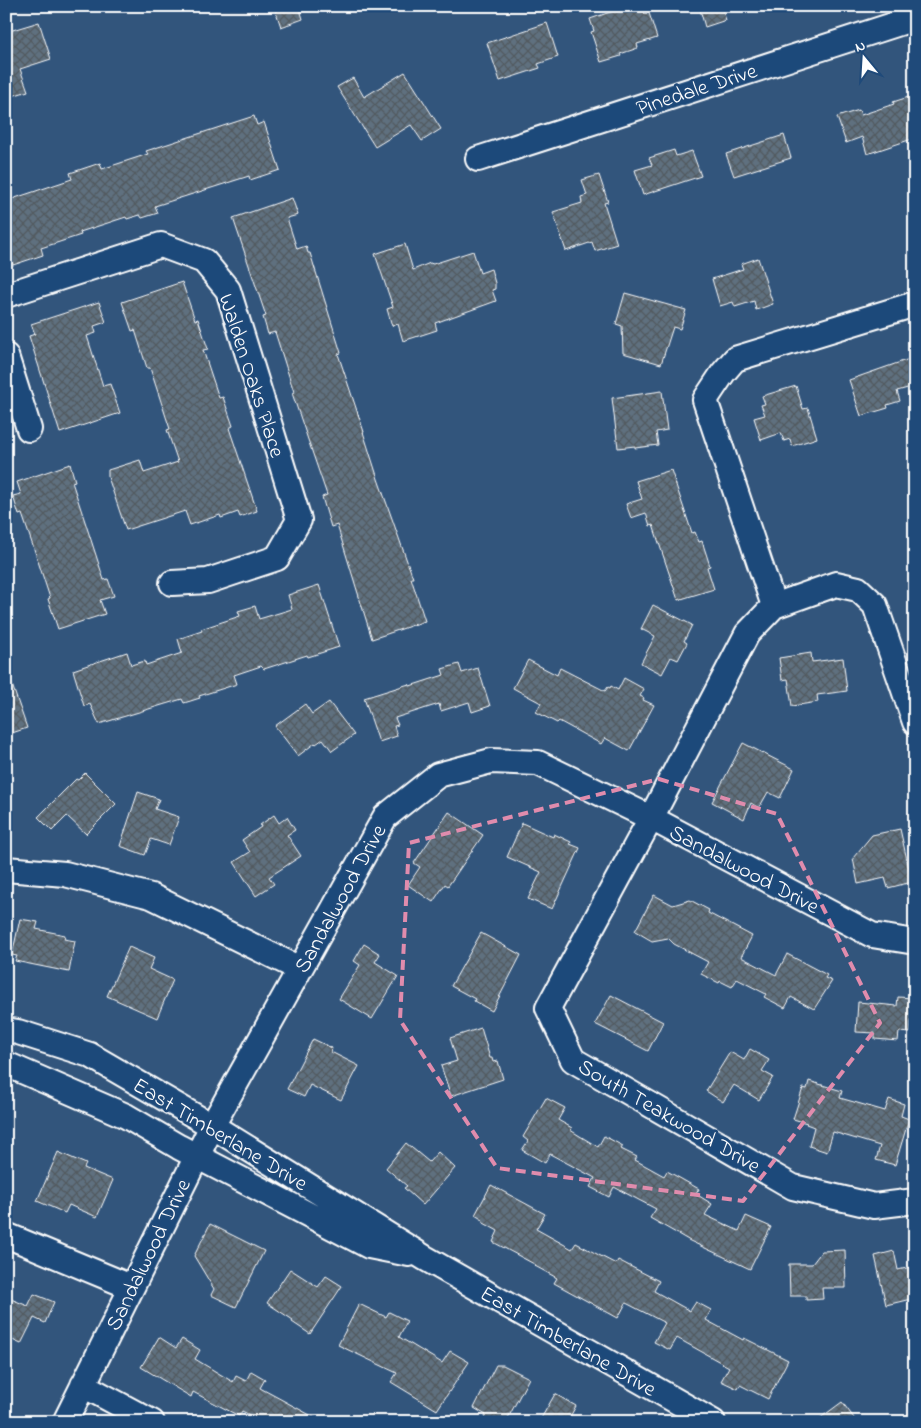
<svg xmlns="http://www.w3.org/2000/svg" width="921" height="1428" font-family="'Indie Flower',sans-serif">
	<defs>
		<pattern id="building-cross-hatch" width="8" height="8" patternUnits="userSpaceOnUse" patternTransform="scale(1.25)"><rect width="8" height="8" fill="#5e707f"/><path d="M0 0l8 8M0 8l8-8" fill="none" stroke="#535a60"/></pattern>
	</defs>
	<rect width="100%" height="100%" fill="#32557c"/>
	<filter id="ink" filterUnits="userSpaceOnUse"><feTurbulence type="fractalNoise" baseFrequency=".02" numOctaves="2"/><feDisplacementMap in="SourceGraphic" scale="10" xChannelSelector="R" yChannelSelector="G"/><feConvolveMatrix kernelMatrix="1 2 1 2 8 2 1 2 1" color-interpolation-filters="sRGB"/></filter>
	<g filter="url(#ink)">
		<path fill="url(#building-cross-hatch)" stroke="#fff" d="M274 6H299L303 19 281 27Z
			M618 6H642L645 14 649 13 657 38 637 44 638 48 620 54 621 56 601 62 591 32 594 31 590 19 619 9Z
			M699 6H721L726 20 705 27Z
			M39 22 51 59 20 69 28 91 6 98V32Z
			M547 23 558 57 538 64 540 68 500 81 487 43Z
			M405 72 441 129 422 141 411 125 375 147 337 87 353 78 364 97Z
			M915 95V138L867 154 862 137 846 143 837 117 859 110 861 115 894 104 893 102Z
			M254 116 257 125 264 122 280 170 250 180 249 176 155 206 158 213 142 218 140 215 127 219 126 217 80 232 81 235 41 248 43 255 13 265 6 243V201L72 179 70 173 100 163 102 169 148 154 146 151Z
			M784 135 791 158 734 176 726 154Z
			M674 150 676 156 692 151 701 176 643 195 635 170 652 165 649 158Z
			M599 175 608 202 604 203 617 244 595 251 592 242 566 251 553 212 582 203 581 197 587 195 582 180Z
			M292 198 298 215 287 218 297 249 306 246 308 253H310L341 353 338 354 364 432H363L378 479 413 578H411L425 621 372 639 337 525 331 527 322 497 327 495 292 393 294 392 275 332 268 334 263 317 266 316 233 218Z
			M405 244 413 270 430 263 433 264 473 251 480 273 491 269 495 283V289L492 290 496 301 435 323 437 330 403 341 398 324 392 326 387 309 393 307 375 254Z
			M758 258 773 304 756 310 754 301 735 307 733 302 720 306 712 279 743 269 741 264Z
			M182 282 195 320 198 319 208 349 203 350 219 398 223 397 233 426 229 428 257 511 240 517 238 512 221 518 220 515 190 525 185 511 126 530 108 477V470L140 460 144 473 178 462 167 430 170 429 150 368H147L135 330 132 331 122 302Z
			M625 293 686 310 680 329 673 327 661 364 623 353 622 326 616 324Z
			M99 302 106 322 94 326 96 333 87 336 103 386 110 384 120 413 60 433 29 336 35 334 31 324Z
			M915 357V386L897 391 900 401 887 405 888 408 861 416 849 380Z
			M796 386 803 409 808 408 817 438 792 446 790 439 784 441 781 433 761 440 754 418 765 415 761 405 765 404 762 396Z
			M662 391 667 430 656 432 658 445 635 448V446L618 448 612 398Z
			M70 464 75 481 72 482 92 543 104 580 108 579 114 596 100 600 105 614 58 629 48 599 50 598 35 552 22 514 19 515 13 496 21 494 17 482Z
			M671 470 692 533 695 532 699 542 702 541 710 566 707 567 714 589 678 600 653 525 650 526 646 513 631 518 626 504 642 499 636 481Z
			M319 585 339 647 308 657 307 655 264 669 261 666 234 675 237 684 199 696 200 698 184 703 182 699 99 724 90 704 84 706 73 670 127 652 131 665 145 661 146 665 182 653 178 639 202 631 201 629 240 616 238 611 255 606 259 619 292 609 288 595Z
			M653 605 692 625 684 641 687 643 678 660 671 657 662 674 641 663 655 636 641 629Z
			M811 653 812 662 843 658 847 691 817 695 818 702 792 706 788 679 782 680 779 658Z
			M528 660 557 675 560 668 605 691 608 687 610 688 611 686 618 690 624 678 644 689 640 696 644 698 643 700 654 705 629 751 605 738 601 744 559 721 557 723 536 712 541 703 513 688Z
			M459 664 462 673 478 668 490 706 472 712 469 702 441 711 439 704 395 718 398 725 394 726 397 736 379 742 364 698 409 684 410 686 444 675 442 669Z
			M6 676H9L27 728 6 735Z
			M329 702 354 735 332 751 323 739 316 744 315 743 298 756 275 726 305 704 312 714Z
			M743 743 794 769 780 798 768 792 759 808 751 803 744 819 712 802Z
			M85 773 116 804 86 834 67 816 52 831 38 817 76 779 78 780Z
			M138 792 159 799 155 809 179 817 169 845 151 839 145 855 120 846Z
			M449 812 483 835 448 886 445 884 433 902 408 885 420 867 414 863Z
			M274 815 279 823 287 817 295 830 287 835 301 856 269 877 274 884 256 896 234 862 250 852 242 840 261 827 260 825Z
			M522 823 553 837 554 834 571 842 570 844 580 848 552 909 528 899 541 872 507 857Z
			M900 829 912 882 888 888 885 878 858 884 853 858 872 835Z
			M654 895 673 905 690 900 709 910 708 913 752 936 741 957 776 975 787 954 827 975 825 978 832 981 814 1009 791 997 785 1008 764 997 766 994 737 979 732 987 720 981 719 983 701 974 708 962 674 944 668 938 652 941 635 931Z
			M20 919 38 922 36 929 65 935 64 939 75 941 69 972 15 961 17 956 12 955Z
			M481 933 521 955 492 1011 474 1001 475 999 451 986Z
			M364 944 380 954 375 962 398 976 372 1019 339 999 360 965 354 961Z
			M129 947 154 958 149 969 173 980 157 1018 107 996Z
			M611 995 663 1022 648 1051 595 1024Z
			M898 997 913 998 910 1033 899 1032 898 1041 875 1039V1033L856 1032 858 1002 897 1006Z
			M481 1028 490 1058H492L493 1062 498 1061 503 1079 451 1096 441 1066 457 1061 450 1038Z
			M313 1039 332 1048 331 1052 359 1066 341 1100 310 1085 304 1097 287 1089Z
			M750 1049 769 1060 762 1071 773 1077 759 1100 734 1085 723 1102 706 1091 730 1052 744 1060Z
			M809 1081 842 1091 840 1098 885 1111 889 1099 904 1104 901 1116 909 1119 895 1165 876 1160 880 1146 833 1132 827 1152 809 1146 814 1127 806 1124 807 1123 793 1119 803 1088 807 1089Z
			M546 1098 565 1108 558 1120 572 1128 570 1130 598 1147 604 1136 623 1146 621 1149 637 1157 635 1160 664 1176 667 1171 699 1189 696 1194 712 1204 705 1215 739 1231 746 1216 771 1227 750 1269 690 1241 650 1218 656 1209 614 1187 609 1197 590 1187 595 1178 550 1154 545 1163 522 1150 528 1141 523 1137Z
			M406 1143 429 1162 438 1152 455 1168 423 1205 404 1188 407 1186 386 1168Z
			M58 1152 86 1164 84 1168 113 1180 97 1217 69 1205 65 1213 37 1201Z
			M491 1185 545 1214 536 1229 572 1249 576 1243 616 1264 618 1260 659 1281 654 1291 690 1311 696 1302 711 1310 706 1320 743 1340 744 1338 788 1360 768 1399 740 1385 738 1389 721 1381 729 1367 677 1338 670 1350 654 1342 665 1323 626 1303 618 1318 554 1283 557 1278 535 1266 536 1265 493 1242 498 1231 482 1222 483 1220 475 1215Z
			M210 1224 264 1251 236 1307 211 1295 214 1289 194 1256Z
			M845 1250 846 1288H822L823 1299 806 1300V1296H790L789 1264H812L822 1251Z
			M894 1251 898 1270 915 1266V1298L886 1305 875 1256Z
			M290 1269 318 1287 326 1276 342 1286 310 1334 292 1322 293 1320 267 1303Z
			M34 1294 54 1302 45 1323 34 1318 21 1344 6 1337V1297L28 1306Z
			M359 1304 386 1317 389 1312 407 1321 399 1337 442 1363 450 1351 469 1362 437 1410 391 1382 397 1373 338 1345Z
			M159 1337 176 1348 182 1339 200 1350 195 1359 233 1382 236 1376 246 1381 251 1371 265 1379 260 1388 323 1422H263L242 1411 239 1416 193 1392 191 1397 141 1367Z
			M496 1365H503L529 1378 506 1422H482L486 1415 474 1408Z
			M555 1394 576 1406 567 1422H539Z
			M842 1402 857 1422H815Z"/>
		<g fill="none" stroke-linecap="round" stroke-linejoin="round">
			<g stroke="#fff" stroke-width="28">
				<path id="street" d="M478 159 915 18
					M6 295 161 245 204 261 228 290 299 520 277 558 208 581 172 583
					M6 356 29 429
					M774 606 705 400 723 373 735 359 915 304
					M915 722 875 605 858 589 836 584 774 606 747 634 651 818 548 1008 573 1060 793 1187 874 1206 915 1201
					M6 869 65 874 151 896 300 969
					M6 1030 18 1032 90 1055 212 1126 425 1258 713 1422
					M6 1064 126 1116 179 1147 369 1246 409 1254
					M6 1235 131 1287
					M83 1385 152 1422
					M65 1422 212 1126 385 817 438 775 491 761 538 763 651 818 872 935 915 942"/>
			</g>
			<use href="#street" stroke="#1f4a7a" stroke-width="24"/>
		</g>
	</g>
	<path fill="none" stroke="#e08cad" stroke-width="4" stroke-dasharray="10 6" stroke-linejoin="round" d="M659 779 777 814 880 1023 743 1201 497 1168 400 1020 409 843Z"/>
	<g text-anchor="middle" stroke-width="5" stroke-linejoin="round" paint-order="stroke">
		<g font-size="22" fill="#fff" stroke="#1f4a7a">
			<text transform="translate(696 88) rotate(-18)" y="8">Pinedale Drive</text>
			<text transform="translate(253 375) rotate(72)" y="8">Walden Oaks Place</text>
			<text transform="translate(745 868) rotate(28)" y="8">Sandalwood Drive</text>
			<text transform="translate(339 898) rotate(-61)" y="8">Sandalwood Drive</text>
			<text transform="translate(670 1115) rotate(30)" y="8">South Teakwood Drive</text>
			<text transform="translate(221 1133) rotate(31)" y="8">East Timberlane Drive</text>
			<text transform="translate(147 1254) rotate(-64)" y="8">Sandalwood Drive</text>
			<text transform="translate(569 1340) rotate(30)" y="8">East Timberlane Drive</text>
		</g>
	</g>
	<rect width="921" height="1428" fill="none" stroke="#1f4a7a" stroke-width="25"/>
	<rect x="12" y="12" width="896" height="1403" fill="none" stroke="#fff" stroke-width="2" filter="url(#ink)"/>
	<g transform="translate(864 58) rotate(342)" stroke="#1f4a7a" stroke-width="4" paint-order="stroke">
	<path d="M0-4L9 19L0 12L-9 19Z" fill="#ffffff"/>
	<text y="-8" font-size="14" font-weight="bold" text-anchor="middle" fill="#ffffff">N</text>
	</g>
</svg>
